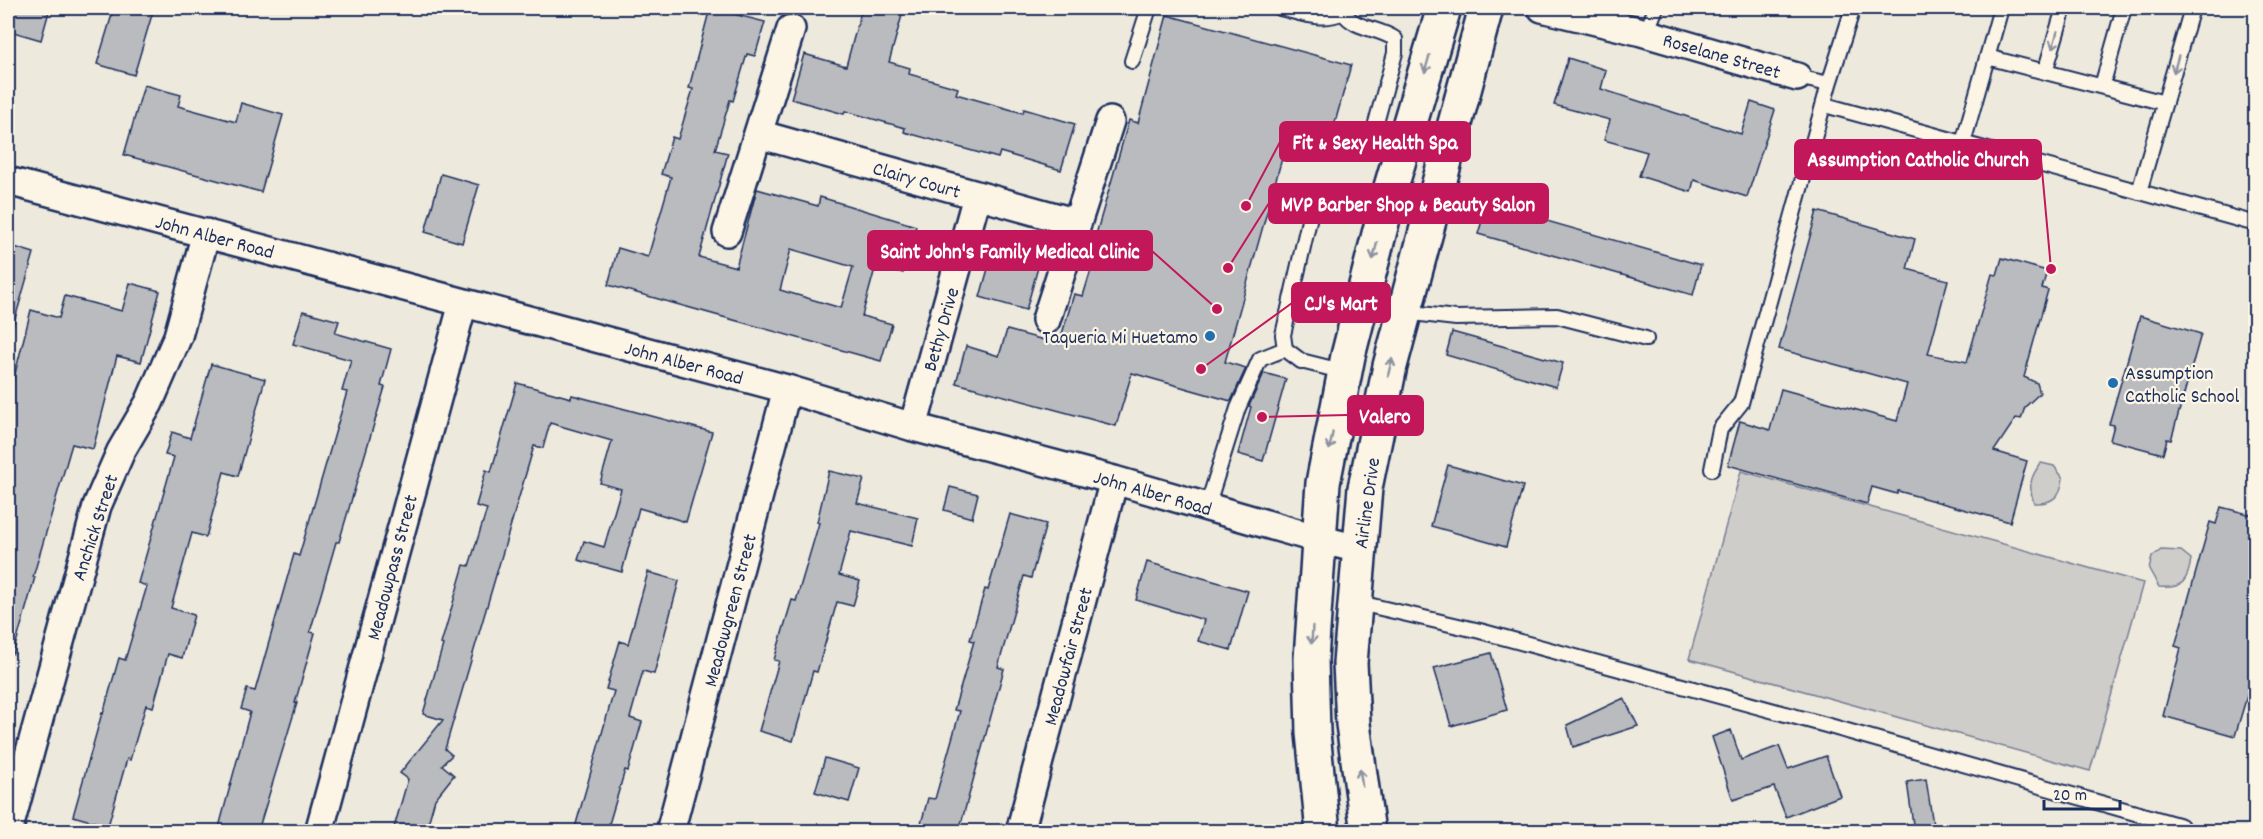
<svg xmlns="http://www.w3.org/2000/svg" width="2263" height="839" font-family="Dekko,sans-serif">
	<rect width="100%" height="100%" fill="#eee9dd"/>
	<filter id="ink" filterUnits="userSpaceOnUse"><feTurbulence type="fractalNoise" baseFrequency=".0167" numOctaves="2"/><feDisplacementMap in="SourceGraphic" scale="12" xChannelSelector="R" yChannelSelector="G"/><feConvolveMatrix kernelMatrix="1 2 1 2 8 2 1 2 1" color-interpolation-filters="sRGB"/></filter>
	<g filter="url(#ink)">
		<path fill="#cfcdca" stroke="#757e94" stroke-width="1.5" d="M2041 463 2054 466 2063 478C2061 496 2053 504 2034 503 2028 486 2030 477 2041 463Z
			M1741 471 2143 583 2090 771 1689 659Z
			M2161 550 2181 551 2191 559C2188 582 2182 589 2159 587L2149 569 2152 557Z"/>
		<path fill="#babbbe" stroke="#1b2f5e" stroke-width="1.5" fill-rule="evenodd" d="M16 8H50L41 40 10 31Z
			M114 8H154L134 75 97 64Z
			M710 8 765 22 755 56 747 54 733 101 730 100 715 150 728 153 699 257 736 267 757 189 818 206 820 197 916 226 903 273 876 265 862 316 892 324 881 361 608 285 618 248 648 257 671 177 661 174 672 137 678 139 693 89 689 88ZM791 249 853 267 841 308 780 290Z
			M862 8H904L889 62 910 68 909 74 958 88 956 94 1023 113 1024 109 1075 124 1061 170 1000 152 998 158 904 132 905 128 845 111 844 114 791 99 804 54 846 66Z
			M1167 15 1351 65 1326 155 1286 144 1225 362 1246 368 1231 401 1132 373 1116 426 956 383 966 346 999 356 1007 330 1059 344 1074 294 1083 296 1098 247 1093 245 1129 120 1138 123Z
			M1568 58 1606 70 1601 89 1741 134 1751 102 1775 110 1747 197 1694 180 1691 192 1639 176 1647 152 1604 140 1610 120 1554 105Z
			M144 85 181 95 178 106 236 122 241 103 283 115 261 192 124 155Z
			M441 174 479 185 462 243 425 232Z
			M1487 204 1701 265 1693 295 1478 234Z
			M1817 211 1915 239 1907 269 1948 280 1928 354 1967 362 1992 274 1997 275 2002 258 2047 271 2042 288 2048 290 2024 377 2037 383 2040 393 2025 407 2021 419 2016 418 1994 451 2027 461 2010 522 1898 491 1897 494 1872 487 1867 504 1728 465 1740 421 1770 430 1781 389 1897 421 1907 384 1779 349Z
			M8 245 34 253 13 326 8 325Z
			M993 251 1039 264 1026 310 980 297Z
			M130 283 160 291 141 362 117 356 93 449 72 444 33 577H35L13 654 8 653V401L31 310 59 318 65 296 122 311Z
			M303 311 339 321 335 333 391 349 381 386 385 387 339 542H336L310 632 315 633 295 703H297L258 831H218L250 712 241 709 247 689 255 691 294 554 299 556 347 392 342 391 351 360 293 344Z
			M2140 316 2201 334 2171 440 2167 439 2163 454 2110 440 2114 425 2109 424Z
			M1452 332 1563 363 1556 387 1446 355Z
			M211 364 265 379 238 476 224 472 206 537 192 533 171 608 194 615 182 658 168 654 153 707 146 705 130 760 127 759 108 826 73 816 102 713 103 714 119 658 125 660 147 586 138 583 174 457 165 455 172 432 190 438Z
			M1264 373 1286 379 1263 461 1238 454 1251 407 1249 406Z
			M517 383 571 398 572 395 712 432 686 522 639 508 622 572 578 560 584 541 604 547 621 489 600 483 612 441 550 423 543 448 534 446 445 749 452 755 442 765 454 775 435 799 426 831H393L408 779 400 773 443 720 423 714 443 645 441 644 464 565 469 566 487 509 476 506 486 470 491 472Z
			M1448 465 1523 486 1506 547 1431 526Z
			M829 471 864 479 857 503 918 518 912 546 851 531 839 575 860 581 853 606 837 602 817 672 813 671 793 741 759 731 779 661 774 660 792 600 796 601 819 523 817 522Z
			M950 487 978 494 972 518 944 510Z
			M2221 507 2256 516V688L2250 686 2235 736 2163 716 2181 648 2175 646 2210 522 2216 524Z
			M1010 514 1046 524 1031 578 1024 576 998 667 1004 669 959 831H919L928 798 935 799 960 711 954 710 974 641 970 640 985 589 988 590Z
			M1147 562 1248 591 1231 650 1198 641 1204 620 1136 600Z
			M648 572 679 581 654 674 643 671 630 718 642 722 628 771 625 770 607 831H574L614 691 606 689 620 641 628 644Z
			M1491 653 1507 710 1451 726 1434 668Z
			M1624 698 1638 726 1573 747 1567 725Z
			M1731 730 1741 760 1779 746 1788 769 1826 756 1840 796 1786 817 1774 787 1733 800 1712 737Z
			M825 758 859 768 849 802 815 792Z
			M1926 779 1934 831H1914L1907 782Z"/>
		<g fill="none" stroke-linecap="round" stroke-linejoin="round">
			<g stroke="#1b2f5e" stroke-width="18">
				<path id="lane" d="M1280 8C1301 13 1323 22 1343 12L1345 8
					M1343 12C1355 30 1378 27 1395 39V53L1373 134 1376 141 1402 150
					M1646 33 1656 8
					M1987 57 2165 103
					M1132 61 1149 8
					M2045 72 2064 8
					M1797 77 1829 84
					M2102 86 2124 8
					M1825 105 2256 224
					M1963 143 2001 8
					M2139 192 2192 8
					M1404 312 1456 318 1557 316 1646 339
					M1345 372 1301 361 1285 349 1283 335 1310 216 1329 195 1385 211
					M1712 469 1720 429 1741 403 1829 84 1853 8
					M1207 507 1238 408 1260 359 1285 349
					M1355 602 1480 631 1826 725 2181 826 2180 832"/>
			</g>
			<g stroke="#1b2f5e" stroke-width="32">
				<path id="street" d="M1542 8 1638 31 1797 77
					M758 134 1077 223
					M8 181 787 389 913 427 1114 480 1318 539 1359 549
					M727 232 791 29
					M1046 320 1110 121
					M913 427 977 196
					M8 832 97 506 121 451 149 403 178 336 206 233
					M319 832 463 303
					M670 832 787 389
					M1020 832 1114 480"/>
			</g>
			<g stroke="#1b2f5e" stroke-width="38">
				<path id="secondary" d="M1323 832 1313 733 1311 659 1323 483 1348 356 1391 187 1444 8
					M1368 832 1353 724 1350 663 1365 488 1390 366 1486 8"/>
			</g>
			<use href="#lane" stroke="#fcf5e5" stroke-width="14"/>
			<use href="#street" stroke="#fcf5e5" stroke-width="27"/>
			<use href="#secondary" stroke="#fcf5e5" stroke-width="33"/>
		</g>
		<defs><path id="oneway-shaft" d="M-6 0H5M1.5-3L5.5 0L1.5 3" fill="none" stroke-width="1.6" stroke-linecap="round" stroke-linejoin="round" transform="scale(1.5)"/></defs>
		<g stroke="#8c92a2">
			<use href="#oneway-shaft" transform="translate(2055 40) rotate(106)"/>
			<use href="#oneway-shaft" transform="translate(1427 64) rotate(106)"/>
			<use href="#oneway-shaft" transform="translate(2176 64) rotate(106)"/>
			<use href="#oneway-shaft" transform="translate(1375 251) rotate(104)"/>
			<use href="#oneway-shaft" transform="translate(1390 367) rotate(-77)"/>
			<use href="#oneway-shaft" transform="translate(1331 441) rotate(101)"/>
			<use href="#oneway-shaft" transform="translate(1312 635) rotate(93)"/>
			<use href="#oneway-shaft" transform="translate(1361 778) rotate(-98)"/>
		</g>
	</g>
	<g fill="#1f6fb2" stroke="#fcf5e5" stroke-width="2">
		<circle cx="1210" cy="336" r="6"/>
		<circle cx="2113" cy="383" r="6"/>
	</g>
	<g text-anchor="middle" stroke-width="4.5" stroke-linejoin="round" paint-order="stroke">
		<g font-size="20" fill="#1b2f5e" stroke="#fcf5e5">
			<text transform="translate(1722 55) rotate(16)" y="7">Roselane Street</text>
			<text transform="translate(917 179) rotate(16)" y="7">Clairy Court</text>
			<text transform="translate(215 236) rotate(15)" y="7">John Alber Road</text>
			<text transform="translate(940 329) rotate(-74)" y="7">Bethy Drive</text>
			<text transform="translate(684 362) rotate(15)" y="7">John Alber Road</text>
			<text transform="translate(1153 492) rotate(16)" y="7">John Alber Road</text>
			<text transform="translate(1366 503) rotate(-82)" y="7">Airline Drive</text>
			<text transform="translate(94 527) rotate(-72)" y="7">Anchick Street</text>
			<text transform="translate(391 567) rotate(-75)" y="7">Meadowpass Street</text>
			<text transform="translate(729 610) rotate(-75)" y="7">Meadowgreen Street</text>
			<text transform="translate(1067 656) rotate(-75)" y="7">Meadowfair Street</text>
		</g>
		<g font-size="20" fill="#1b2f5e" stroke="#fcf5e5" text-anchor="end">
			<text x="1198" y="343">Taqueria Mi Huetamo</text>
			<text x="2125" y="379" text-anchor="start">Assumption<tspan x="2125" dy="23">Catholic School</tspan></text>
		</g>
	</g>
	<path fill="none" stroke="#c2185b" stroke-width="2" d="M1246 206L1280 142M2051 269L2041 159M1228 268L1269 203M1217 309L1152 251M1201 369L1292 303M1262 417L1348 415"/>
	<g fill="#c2185b" stroke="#fcf5e5" stroke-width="2">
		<circle cx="1246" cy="206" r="6"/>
		<circle cx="2051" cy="269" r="6"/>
		<circle cx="1228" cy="268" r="6"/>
		<circle cx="1217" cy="309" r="6"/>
		<circle cx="1201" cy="369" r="6"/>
		<circle cx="1262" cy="417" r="6"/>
	</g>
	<g fill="#c2185b" stroke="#c2185b" stroke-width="2">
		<rect x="1280" y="122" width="190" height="39" rx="6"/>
		<rect x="1795" y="140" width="246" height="39" rx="6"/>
		<rect x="1269" y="184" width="279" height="39" rx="6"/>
		<rect x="868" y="231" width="284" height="39" rx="6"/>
		<rect x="1292" y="283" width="98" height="39" rx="6"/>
		<rect x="1348" y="396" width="75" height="39" rx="6"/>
	</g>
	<g font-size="21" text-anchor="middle" font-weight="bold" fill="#fff">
		<text x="1375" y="149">Fit &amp; Sexy Health Spa</text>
		<text x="1918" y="166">Assumption Catholic Church</text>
		<text x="1408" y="211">MVP Barber Shop &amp; Beauty Salon</text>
		<text x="1010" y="258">Saint John's Family Medical Clinic</text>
		<text x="1341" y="310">CJ's Mart</text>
		<text x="1385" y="423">Valero</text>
	</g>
	<rect width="2263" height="839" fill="none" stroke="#fcf5e5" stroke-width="30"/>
	<rect x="15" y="15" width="2233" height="809" fill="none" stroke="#1b2f5e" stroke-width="2" filter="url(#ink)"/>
	<path d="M2044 800v9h76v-9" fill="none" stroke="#1b2f5e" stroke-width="3"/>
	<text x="2053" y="800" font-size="18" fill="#1b2f5e" stroke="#fcf5e5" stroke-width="4.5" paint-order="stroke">20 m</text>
</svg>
